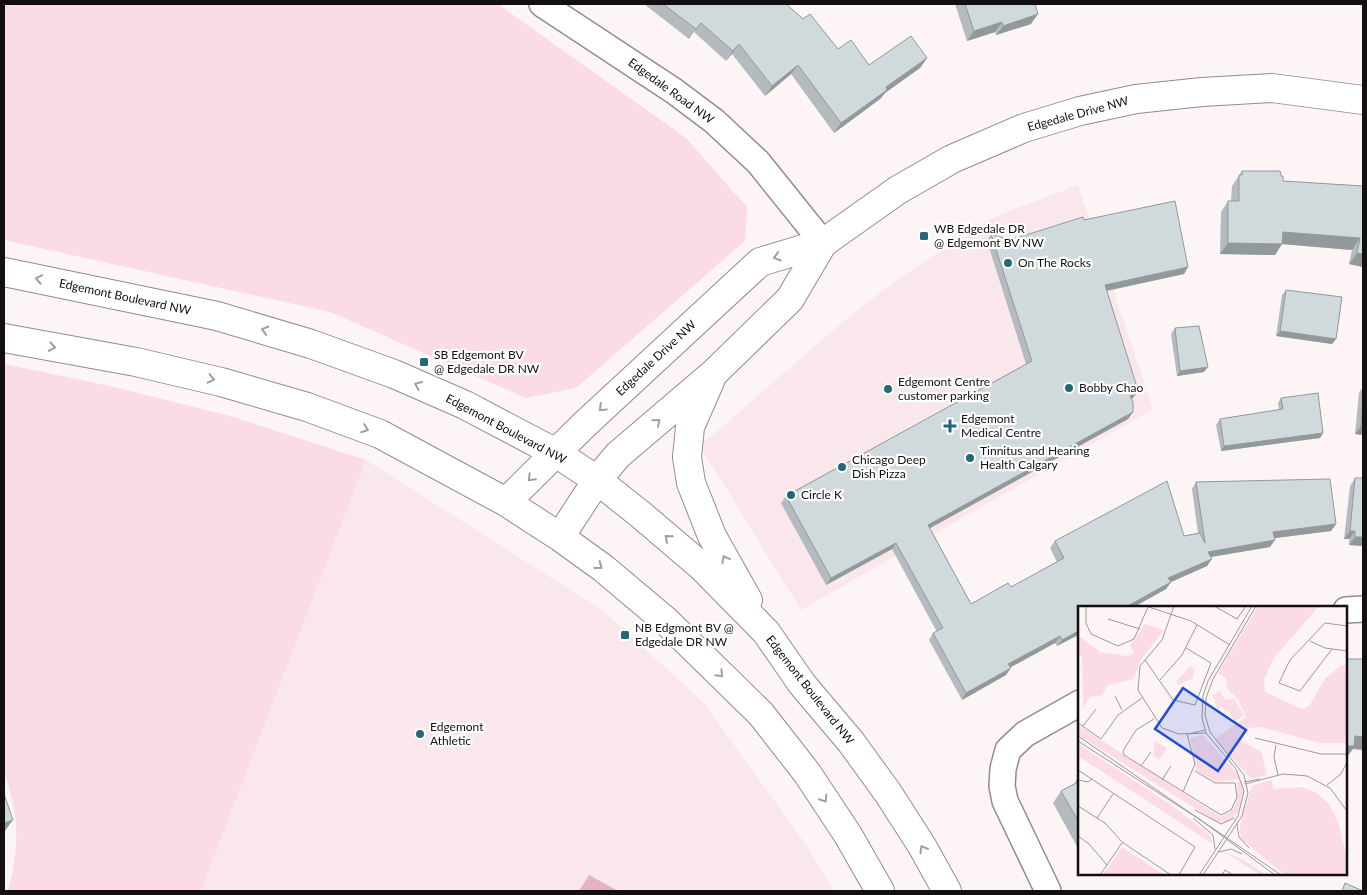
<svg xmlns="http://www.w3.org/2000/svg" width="1367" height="895" font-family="Lato,sans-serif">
	<rect width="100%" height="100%" fill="#fdf4f6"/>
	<path fill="#f9e7ec" d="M1078 185 1153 409 801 610 700 446 845 320 898 279 996 216Z
		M366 460 602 610 703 702 807 846 834 891H201Z"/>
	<path fill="#fbdce5" d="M4 4H498L686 138 747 207 745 241 576 388 526 398 330 312 4 240Z
		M4 364 110 386 230 416 366 460 201 891H8C17 855 20 828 10 791 8 785 7 778 4 772Z"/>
	<path fill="#e5b4c3" d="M589 875 618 891H579Z"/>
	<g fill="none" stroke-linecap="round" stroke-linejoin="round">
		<g stroke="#948b8e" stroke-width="28">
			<path id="street" d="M542 4 674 91 714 121 758 162 823 243
				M1346 610 1363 609
				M1048 891 1005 801 1002 786 1003 769 1008 750 1025 734 1080 703"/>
		</g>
		<g stroke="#948b8e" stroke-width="30">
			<path id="secondary" d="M4 272 217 316 311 344 394 374 465 405 556 453 597 480 640 514 701 566 766 632 802 684 851 742 888 793 922 846 947 891
				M4 338 136 362 221 382 307 407 380 434 506 502 560 537 603 568 666 621 761 714 807 773 848 835 880 891
				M711 379 690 427 687 457 691 483 712 536 748 600
				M506 502 585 424 760 262 823 243 898 190 952 159 1024 128 1080 111 1136 99 1202 92 1272 88 1363 100
				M560 537 597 480 618 455 713 374 790 299 823 243"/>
		</g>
		<use href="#street" stroke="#fff" stroke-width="25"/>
		<use href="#secondary" stroke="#fff" stroke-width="28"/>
	</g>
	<path fill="#b3bbbe" d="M644 4H786L838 49 869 65 927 58 920 68 885 93 880 99 834 133 791 74 765 96 732 54 726 61 694 32 689 39Z
		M955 4H1035L1031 24 996 35 995 32 967 41Z
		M1242 171 1281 176 1283 181 1363 186V267L1349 264 1352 250 1282 244 1275 255 1220 254 1221 212 1228 201H1231L1232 186Z
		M1084 220 1184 274 1107 291 1132 400 1133 412 1128 419 930 528 971 604 1011 587 1057 562 1050 548 1055 541 1184 536 1198 533 1192 489 1196 482 1336 524 1331 531 1274 538 1270 547 1211 557 1207 566 1171 582 1166 589 1132 608H1080V634L1057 646 1055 643 1010 667 1006 675 962 700 929 640 933 633 937 632 892 549 826 585 781 503 786 496 1026 364 987 241 991 234 1010 240Z
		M1286 290 1336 339 1332 344 1276 336 1282 295Z
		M1175 328 1204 372 1177 376 1171 334Z
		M1363 387V435L1355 434 1359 393Z
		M1281 398 1323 433 1320 438 1221 451 1216 425 1220 419 1279 410 1278 403Z
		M1355 478H1363V546L1349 545V539H1344L1350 486Z
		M1080 776V852L1053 803 1061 791 1075 783V782Z"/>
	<path fill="#92999b" d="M1038 14 1031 24 996 35 1003 26Z
		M1002 22 995 32 967 41 974 31Z
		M739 44 732 54 726 61 733 51Z
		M927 58 920 68 885 93 880 99 834 133 841 123 886 87Z
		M798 65 791 74 765 96 772 86Z
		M1283 232 1360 238 1352 250 1282 244 1275 255 1220 254 1228 243Z
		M1357 253 1363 254V267L1349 264Z
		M1188 267 1184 274 1100 292 1105 285Z
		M1280 331 1336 339 1332 344 1276 336Z
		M1208 367 1204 372 1177 376 1180 371Z
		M1136 394 1131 400 1130 396Z
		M1133 412 1128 419 923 532 928 525Z
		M1361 426H1363V435L1355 434Z
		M1323 433 1320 438 1221 451 1224 446Z
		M1336 524 1331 531 1269 539 1273 532Z
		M1350 531H1355L1349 539H1344Z
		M1355 537H1363V546L1349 545Z
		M1275 540 1270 547 1204 558 1208 552Z
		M896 543 892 549 826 585 831 578Z
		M1212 559 1207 566 1171 582 1166 589 1132 608H1124L1168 578Z
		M1080 630V634L1057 646 1062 640Z
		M1060 636 1055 643 1004 671 1008 664Z
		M1011 668 1006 675 962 700 966 693Z
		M1355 736 1363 737V750L1353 749 1346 758V746Z
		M13 820 4 832V823Z"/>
	<path fill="#d0dadd" stroke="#92999b" d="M663 4H786L803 19 810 14 838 49 851 40 869 65 911 36 927 58 886 87 887 90 841 123 798 65 772 86 739 44 733 51 701 23 696 29Z
		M965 4H1035L1038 14 1003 26 1002 22 974 31Z
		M1242 171H1280L1281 176H1283V181L1363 186V254L1357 253 1360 238 1283 232 1282 244 1228 243V201H1239V175H1242Z
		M1175 201 1188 267 1105 285 1136 384V394L1130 396 1133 402V412L928 525 971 604 1008 583 1011 587 1064 558 1055 541 1167 481 1184 536 1200 533 1205 543 1196 482 1330 479 1336 524 1273 532 1275 540 1208 552 1212 559 1168 578 1171 582 1124 608H1080V630L1062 640 1060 636 1008 664 1011 668 966 693 933 633 943 628 896 543 831 578 786 496 1032 361 991 234 1010 240 1083 217 1084 220Z
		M1286 290 1342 297 1336 339 1280 331Z
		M1199 326 1208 367 1180 371 1175 328Z
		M1318 393 1323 433 1224 446 1220 419 1283 409 1281 398Z
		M1363 400V426H1361Z
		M1355 478H1363V537H1355V531H1350Z
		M1346 659H1363V737L1355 736 1354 746H1346Z
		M1080 781V824L1061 791Z
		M4 794 13 820 4 823Z
		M1345 883 1363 891H1342Z"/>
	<defs><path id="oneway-chevron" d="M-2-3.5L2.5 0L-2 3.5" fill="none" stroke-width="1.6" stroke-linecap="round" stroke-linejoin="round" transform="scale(1.25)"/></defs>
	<g stroke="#a19f9f">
		<use href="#oneway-chevron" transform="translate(777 257) rotate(163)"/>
		<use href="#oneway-chevron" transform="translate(39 279) rotate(-169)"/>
		<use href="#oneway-chevron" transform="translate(265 330) rotate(-164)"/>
		<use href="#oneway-chevron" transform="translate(52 347) rotate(10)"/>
		<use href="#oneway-chevron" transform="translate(211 379) rotate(13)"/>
		<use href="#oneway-chevron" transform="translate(418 385) rotate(-156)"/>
		<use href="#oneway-chevron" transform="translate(602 408) rotate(137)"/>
		<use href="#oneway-chevron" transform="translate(657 422) rotate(-40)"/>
		<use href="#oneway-chevron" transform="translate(365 429) rotate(20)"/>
		<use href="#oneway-chevron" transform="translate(531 478) rotate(135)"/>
		<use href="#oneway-chevron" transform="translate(668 538) rotate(-139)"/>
		<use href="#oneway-chevron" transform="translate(725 559) rotate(-119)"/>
		<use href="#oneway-chevron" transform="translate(599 566) rotate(37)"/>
		<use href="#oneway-chevron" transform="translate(720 674) rotate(45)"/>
		<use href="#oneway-chevron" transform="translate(824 799) rotate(57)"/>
		<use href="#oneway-chevron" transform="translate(923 849) rotate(-120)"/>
	</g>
	<g fill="#236878" stroke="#fff" stroke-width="2">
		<rect x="919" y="231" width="10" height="10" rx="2.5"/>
		<circle cx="1008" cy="263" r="5"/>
		<rect x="419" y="357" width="10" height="10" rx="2.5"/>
		<circle cx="1069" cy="388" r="5"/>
		<circle cx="888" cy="389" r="5"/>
		<path d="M947.5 418.5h5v5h5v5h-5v5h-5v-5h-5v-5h5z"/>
		<circle cx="970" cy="458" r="5"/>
		<circle cx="842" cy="467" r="5"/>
		<circle cx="791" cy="495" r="5"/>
		<rect x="620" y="630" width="10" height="10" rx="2.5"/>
		<circle cx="420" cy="734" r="5"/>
	</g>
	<g text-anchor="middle" stroke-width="4.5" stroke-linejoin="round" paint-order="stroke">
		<g font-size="12" fill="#130f10" stroke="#fff">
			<text transform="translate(671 91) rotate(36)" y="4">Edgedale Road NW</text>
			<text transform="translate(1078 114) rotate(-15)" y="4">Edgedale Drive NW</text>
			<text transform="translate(125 297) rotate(12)" y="4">Edgemont Boulevard NW</text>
			<text transform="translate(656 358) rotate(-43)" y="4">Edgedale Drive NW</text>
			<text transform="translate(506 429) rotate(28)" y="4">Edgemont Boulevard NW</text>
			<text transform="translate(810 690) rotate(52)" y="4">Edgemont Boulevard NW</text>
		</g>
		<g font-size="12" fill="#130f10" stroke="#fff" text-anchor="start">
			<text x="934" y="233">WB Edgedale DR<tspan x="934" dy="14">@ Edgemont BV NW</tspan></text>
			<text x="1018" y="267">On The Rocks</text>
			<text x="434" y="359">SB Edgemont BV<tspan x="434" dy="14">@ Edgedale DR NW</tspan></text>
			<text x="898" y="386">Edgemont Centre<tspan x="898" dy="14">customer parking</tspan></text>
			<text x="1079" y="392">Bobby Chao</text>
			<text x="961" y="423">Edgemont<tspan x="961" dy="14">Medical Centre</tspan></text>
			<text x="980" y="455">Tinnitus and Hearing<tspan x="980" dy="14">Health Calgary</tspan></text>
			<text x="852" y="464">Chicago Deep<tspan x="852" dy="14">Dish Pizza</tspan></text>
			<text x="801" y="499">Circle K</text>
			<text x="635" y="632">NB Edgmont BV @<tspan x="635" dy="14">Edgedale DR NW</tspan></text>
			<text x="430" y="731">Edgemont<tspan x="430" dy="14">Athletic</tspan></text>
		</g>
	</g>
	<g transform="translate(1078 606)">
		<rect width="269" height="269" fill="#fdf4f6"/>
		<path d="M180 0H241L196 52 186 73 187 86 224 103 231 100 247 73 263 59H269V137H242L183 121 170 122 164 128V135L183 146 189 169 173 173 137 133 168 111 160 93 150 84 148 72 140 67ZM67 18 86 24 62 55 56 73 30 79 24 89 12 91 5 102 4 51 0 47V29L22 46 48 50 56 47 52 39ZM112 60 116 62 115 72 100 79 99 75ZM142 85 147 94 156 92 166 110 156 115 151 105 148 106 144 101 139 103 135 89ZM0 119 143 211 152 206 158 198 159 176 163 175 165 186 160 206 150 216H139L0 129ZM125 129 156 164 162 173 138 176 119 165 112 132ZM77 135 89 142 81 154 75 149ZM0 138 90 197 131 228 135 238 0 150ZM193 174 196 183 224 181 239 187 251 198 260 216 269 252V269H207L163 233 162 219 174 180ZM44 241 86 269H25ZM146 246 164 253 188 269H183Z" fill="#fbdce5"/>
		<path fill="none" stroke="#9f989a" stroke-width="1" d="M8 0V17L13 28 40 40 56 33 70 1M68 0 113 15 152 39M96 0 84 34 62 60 60 84 84 122 101 128 128 127M136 0 159 13 168 0M30 13 62 23M232 35 247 42 269 45M254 43 222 85 201 77 212 54 247 17 269 20M67 54 95 94 117 99 133 57 108 42M82 74 104 49 119 19M37 90 44 104M76 113 58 124 45 145 46 149 143 209 153 204 159 191 157 177H137L117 165M0 117 23 133 40 109 64 92M5 120 18 103M111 128 127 124M0 130 203 269M177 132 243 148H269M0 135 124 215 197 269M198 139 196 151 200 169M63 160 73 146M0 164 117 241 101 269M0 174 10 176 14 173M84 174 93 160M166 176 182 173M167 178 205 168 229 170 252 182 269 205M249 179 263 168 269 156M105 186 117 158 109 128M0 200 27 217 44 236 93 269M117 204 143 218 156 212M19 212 35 188M115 212 135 229 137 243M159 218 161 231 171 242M0 230 11 238 29 259M141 246 153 243 164 248M22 269 44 237M121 269 160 210 166 185 158 163 128 127 124 112 125 90 130 75 174 0M125 269 164 210 170 187 166 169 132 126 127 109 128 92 135 73 178 0M144 269 147 264 155 269"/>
		<path fill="#1d4ed8" fill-opacity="0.15" stroke="#1d4ed8" stroke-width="2.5" d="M105 82 168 124 140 165 77 123Z"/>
		<rect width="269" height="269" fill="none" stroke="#130f10" stroke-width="2.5"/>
	</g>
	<rect width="1367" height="895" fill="none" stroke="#130f10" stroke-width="10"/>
</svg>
